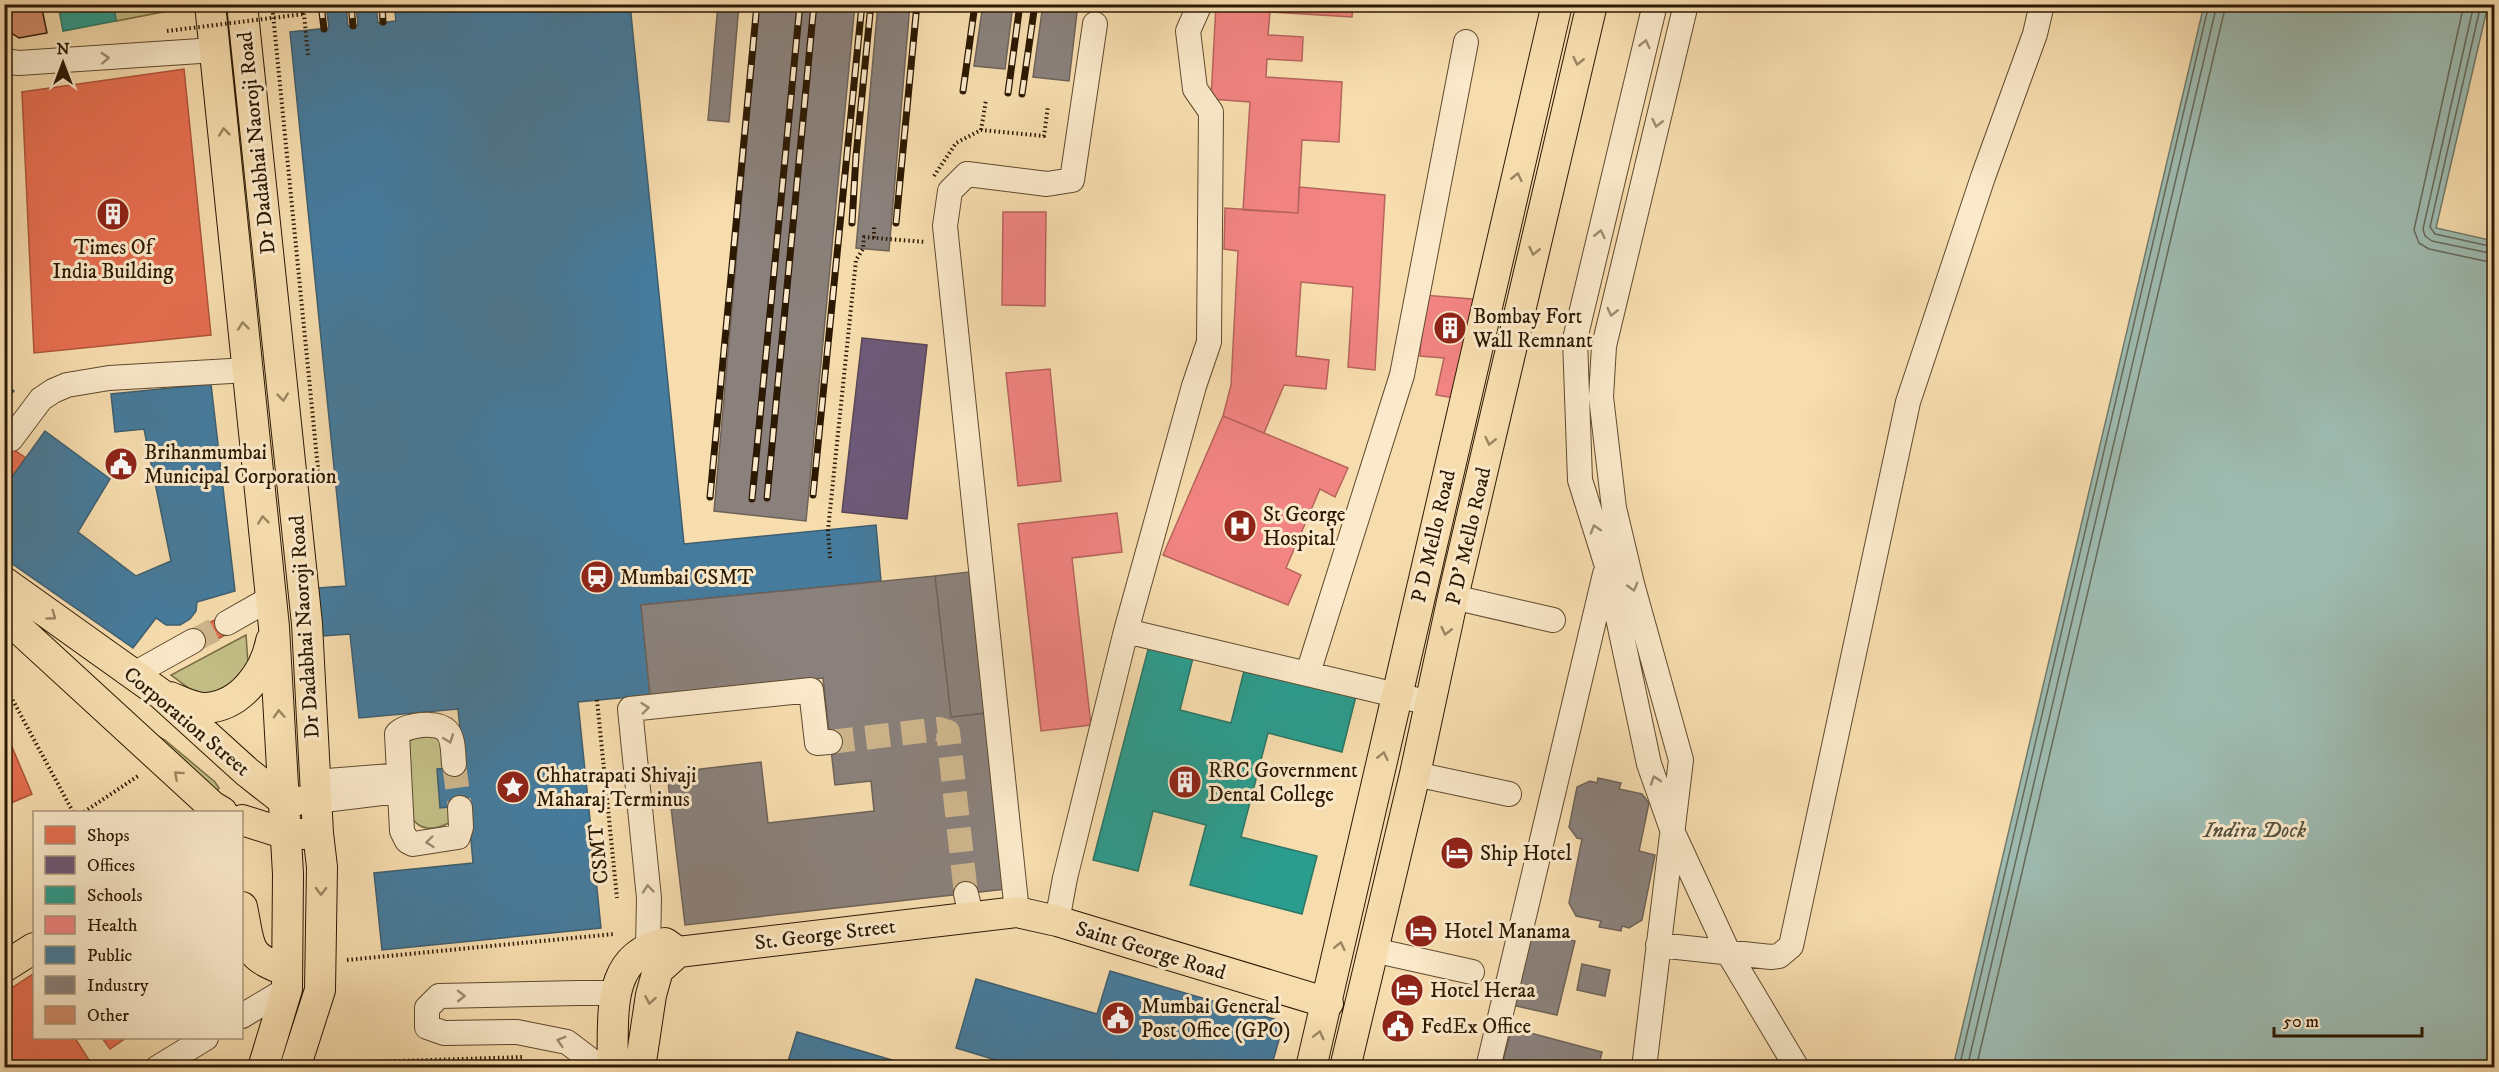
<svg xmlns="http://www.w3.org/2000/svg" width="2499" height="1072" font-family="'IM FELL DW Pica',serif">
	<rect width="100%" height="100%" fill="#f7ddae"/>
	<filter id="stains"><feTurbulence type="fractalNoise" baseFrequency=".00333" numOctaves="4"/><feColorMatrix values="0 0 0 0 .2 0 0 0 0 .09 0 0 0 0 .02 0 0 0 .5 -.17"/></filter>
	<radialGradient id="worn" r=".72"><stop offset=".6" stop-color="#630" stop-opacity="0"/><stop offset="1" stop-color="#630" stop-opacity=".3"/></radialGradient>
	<path fill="#c3bf86" stroke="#786c44" stroke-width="1.5" d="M114 5H173L174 10 116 21Z
		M246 635 248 663 243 678 209 695 190 689 171 675Z
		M133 722 165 740 215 782 219 788 216 792Z
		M418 735 439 737 445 749 452 814 449 823C434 830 421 832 411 817L409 742Z"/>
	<path fill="#9ebbb1" stroke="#707a6b" stroke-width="1.5" d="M2204 5H2488L2436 228 2494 241V1067H1953Z"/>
	<path fill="#e76f51" stroke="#af553a" stroke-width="1.5" d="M184 69 211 335 34 353 22 92Z
		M4 443 26 458 5 487H4Z
		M222 616 231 632 199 649 190 633Z
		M4 728 32 794 4 806Z
		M33 974 34 1038H75L94 1068H4V993Z
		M102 1038H126L110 1049Z"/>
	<path fill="#6d597a" stroke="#5a4656" stroke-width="1.5" d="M862 338 927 345 907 519 842 512Z"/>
	<path fill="#2a9d8f" stroke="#2b7565" stroke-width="1.5" d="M58 4H114L116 21 63 31Z
		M1150 642 1194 654 1180 710 1231 723 1245 667 1356 696 1342 752 1268 733 1241 837 1317 856 1302 914 1190 885 1206 825 1153 811 1138 871 1093 860Z"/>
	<path fill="#f28482" stroke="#b7645c" stroke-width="1.5" d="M1216 4H1353L1352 17 1270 12 1268 35 1303 37 1302 61 1267 59 1266 77 1342 82 1339 142 1302 140 1298 213 1243 210 1250 102 1211 99Z
		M1299 187 1385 195 1375 370 1348 367 1353 287 1301 282 1296 356 1329 360 1326 389 1284 385 1264 433 1223 416 1231 385 1238 251 1224 249 1225 208 1298 213Z
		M1003 212H1046L1045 306 1002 305Z
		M1423 295 1484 300 1454 398 1436 395 1444 358 1420 356Z
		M1050 369 1061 481 1018 486 1006 373Z
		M1223 416 1348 468 1335 497 1320 489 1286 568 1301 575 1288 605 1163 555Z
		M1117 513 1122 552 1072 558 1091 725 1041 731 1018 524Z"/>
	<path fill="#457b9d" stroke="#3e5e6f" stroke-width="1.5" d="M326 4H346L348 26 358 25 356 4H376L378 23 396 21 394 4H630L684 544 876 525 881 581 641 605 650 695 578 702 601 928 382 950 374 873 473 863 468 805 440 808 437 769 464 767 458 709 359 718 350 634 323 636 318 588 346 586 290 32 329 28Z
		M4 384 14 391 4 403Z
		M211 384 235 591 197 602 196 611 190 619 180 625H166L156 618 133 648 4 558V488L45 431 110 479 78 532 136 576 171 561 144 429 115 432 111 394Z
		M1110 971 1284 1022 1271 1068H1004L1006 1063 956 1048 976 979 1097 1014Z
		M797 1032 919 1068H786Z"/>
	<path fill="#8a817c" stroke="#6e6258" stroke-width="1.5" d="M718 4H739L729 122 708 120Z
		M759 4H855L806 521 714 511Z
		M878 4H910L889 251 856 248Z
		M983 4H1013L1005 69 974 66Z
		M1043 4H1078L1069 81 1033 77Z
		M969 572 986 713 951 717 935 576Z
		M935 576 951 717 986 713 1006 889 685 925 667 773 761 762 768 823 874 811 871 781 835 785 823 678 650 695 641 605Z
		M1598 778 1621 783 1619 789 1642 794 1649 803 1639 851 1655 855 1642 920 1629 928 1622 926 1621 931 1599 927 1601 921 1576 916 1569 903 1582 839 1577 838 1569 827 1577 787 1590 781 1597 783Z
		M1530 931 1575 941 1557 1015 1512 1005Z
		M1582 964 1610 970 1605 996 1577 990Z
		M1512 1028 1602 1052 1598 1068H1501Z"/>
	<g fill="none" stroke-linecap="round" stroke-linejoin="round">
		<path stroke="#656a5a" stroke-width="1.5" d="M2464 4 2414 230 2419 243 2429 249 2494 263
			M2474 4 2423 229 2425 236 2432 241 2494 254
			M2481 4 2430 227 2435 234 2494 247
			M1959 1068 2209 4
			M1967 1068 2217 4
			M1976 1068 2226 4"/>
	</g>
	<path fill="#d38d6b" stroke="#2c1903" stroke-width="1.5" d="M4 4H41L47 33 19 38 4 28Z"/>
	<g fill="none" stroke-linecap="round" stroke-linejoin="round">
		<path stroke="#ceb68c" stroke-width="24" stroke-dasharray="24 12" stroke-linecap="butt" d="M193 641 227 623
			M830 742 939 729 948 732 966 894
			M454 764 460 808"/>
		<g stroke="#5f4a2e" stroke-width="26">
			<path id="minor" d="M1655 4 1575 339 1580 480 1607 566 1649 764 1674 835 1729 954 1797 1068
				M4 61 19 63 215 50
				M11 439 41 399 53 391 67 385 109 378 248 370
				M1453 597 1553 620
				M227 623 271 598
				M1126 631 1430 703
				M1308 673 1402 375 1466 42
				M134 674 193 641
				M454 764C453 754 454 739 447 731 437 720 405 725 397 734L402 831 407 841 413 844 458 837 461 827 460 808
				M1415 774 1509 794
				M315 782 391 776
				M316 801 398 791
				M966 894 971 915
				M1017 912 945 226 950 191 967 174 1047 184 1072 180 1095 24
				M1057 921 1065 878 1126 631 1194 386 1209 342 1211 112 1195 89 1188 31 1200 4
				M1658 945 1771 957 1779 956 1791 946 1908 402 1983 177 2035 34 2042 4
				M648 947 649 898 630 709 811 690 817 743 830 742
				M1373 950 1472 972
				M242 1016 287 989
				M157 1068 206 1038
				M612 1068 592 1061 567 1042 517 1032 444 1033 427 1027V1008L439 996 578 993H604L616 996
				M1488 1068 1605 574
				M1644 1068 1681 760 1632 584 1614 508 1601 397 1604 346 1686 4"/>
		</g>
		<g stroke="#2c1903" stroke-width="32">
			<path id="major" d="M210 4 274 627 288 874 287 989 263 1068
				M242 4 307 624 318 833 322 867 320 990 295 1068
				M4 582 161 694 247 772 284 801H295
				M4 615 212 806 222 812
				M170 697C180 701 195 709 206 708 241 706 265 672 271 641
				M242 820 286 834H303
				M242 907C251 949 244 955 287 971
				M678 952 1017 912 1057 921 1328 1003
				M4 967 34 948
				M612 1068C615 1017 603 957 665 943L678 952
				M640 1068 651 995 658 970 678 952
				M1311 1068 1557 4
				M1345 1068 1415 774 1453 597 1592 4"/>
		</g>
		<path stroke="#2c1903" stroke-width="4" stroke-dasharray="1.5 3" stroke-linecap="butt" d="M272 4 319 479
			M308 55 304 14 313 4
			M981 130 986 100
			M934 176 956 143 981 130 1044 136 1048 106
			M874 238V226
			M830 558 828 530 856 260 863 249 864 237 925 242
			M4 684 73 812
			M597 700 617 898
			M84 812 138 776
			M347 960 614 934
			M336 1063 524 1057"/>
		<use href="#minor" stroke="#fae9ca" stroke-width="24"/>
		<use href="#major" stroke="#f7ddae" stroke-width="30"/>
		<g stroke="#2c1903" stroke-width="7">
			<path id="rail" d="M321 4 324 29
				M351 4 353 26
				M382 4 383 22
				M963 91 975 4
				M1008 93 1020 4
				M1022 94 1035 4
				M852 223 856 156 871 4
				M896 223 917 4
				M813 495 862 4
				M710 497 757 4
				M767 498 814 4
				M752 499 800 4"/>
		</g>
		<use href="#rail" stroke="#fae9ca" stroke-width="4.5" stroke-dasharray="14" stroke-linecap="butt"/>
		<path stroke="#2c1903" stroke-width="4" stroke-dasharray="1.5 3" stroke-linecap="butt" d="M167 31 304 14"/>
	</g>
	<defs><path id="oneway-chevron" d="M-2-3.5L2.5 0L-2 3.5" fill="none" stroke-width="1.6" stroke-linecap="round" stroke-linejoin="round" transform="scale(1.5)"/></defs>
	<g stroke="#9d8b70">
		<use href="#oneway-chevron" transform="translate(1645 44) rotate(-77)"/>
		<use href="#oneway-chevron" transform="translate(105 58) rotate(-3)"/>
		<use href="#oneway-chevron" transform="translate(1657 123) rotate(103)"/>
		<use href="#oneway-chevron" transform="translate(1600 234) rotate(-77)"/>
		<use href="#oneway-chevron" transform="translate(1612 312) rotate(103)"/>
		<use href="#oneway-chevron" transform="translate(1595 529) rotate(-107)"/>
		<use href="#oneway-chevron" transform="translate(1633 587) rotate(75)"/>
		<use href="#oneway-chevron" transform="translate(645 708) rotate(-6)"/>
		<use href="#oneway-chevron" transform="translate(449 739) rotate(70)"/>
		<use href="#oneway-chevron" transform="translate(1655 780) rotate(-109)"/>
		<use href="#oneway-chevron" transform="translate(430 842) rotate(174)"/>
		<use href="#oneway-chevron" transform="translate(648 889) rotate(-95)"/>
		<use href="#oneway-chevron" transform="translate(461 996) rotate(-1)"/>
		<use href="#oneway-chevron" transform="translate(561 1041) rotate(-163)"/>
	</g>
	<g stroke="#9c8561">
		<use href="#oneway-chevron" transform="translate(1578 61) rotate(103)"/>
		<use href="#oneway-chevron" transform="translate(224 132) rotate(-96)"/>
		<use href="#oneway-chevron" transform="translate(1517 177) rotate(-77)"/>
		<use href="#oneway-chevron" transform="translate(1534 251) rotate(103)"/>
		<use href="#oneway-chevron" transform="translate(243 326) rotate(-96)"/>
		<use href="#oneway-chevron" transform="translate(283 397) rotate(84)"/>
		<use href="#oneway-chevron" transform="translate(1490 441) rotate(103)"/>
		<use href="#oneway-chevron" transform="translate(263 520) rotate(-96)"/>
		<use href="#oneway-chevron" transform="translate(52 616) rotate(36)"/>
		<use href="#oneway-chevron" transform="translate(1446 631) rotate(103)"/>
		<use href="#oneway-chevron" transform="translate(279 714) rotate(-93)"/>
		<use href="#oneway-chevron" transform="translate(1383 756) rotate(-77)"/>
		<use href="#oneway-chevron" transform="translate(178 775) rotate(-138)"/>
		<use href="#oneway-chevron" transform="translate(321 891) rotate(91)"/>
		<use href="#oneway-chevron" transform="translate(1340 946) rotate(-77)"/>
		<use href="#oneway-chevron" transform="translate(650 1000) rotate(100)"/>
		<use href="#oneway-chevron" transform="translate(1319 1035) rotate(-76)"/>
	</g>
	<defs>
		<g id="building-disc" transform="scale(1.725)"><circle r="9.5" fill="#8f2418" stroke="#fae9ca"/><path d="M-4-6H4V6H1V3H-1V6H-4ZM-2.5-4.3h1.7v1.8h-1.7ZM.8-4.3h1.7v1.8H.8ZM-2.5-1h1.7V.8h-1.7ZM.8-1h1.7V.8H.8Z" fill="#fff"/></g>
		<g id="civic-disc" transform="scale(1.725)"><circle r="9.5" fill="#8f2418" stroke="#fae9ca"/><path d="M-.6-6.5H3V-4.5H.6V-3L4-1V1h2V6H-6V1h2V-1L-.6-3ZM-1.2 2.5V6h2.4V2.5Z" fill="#fff"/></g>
		<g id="hospital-disc" transform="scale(1.725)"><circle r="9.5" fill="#8f2418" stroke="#fae9ca"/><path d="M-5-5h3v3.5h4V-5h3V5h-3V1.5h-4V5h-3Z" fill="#fff"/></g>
		<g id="station-disc" transform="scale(1.725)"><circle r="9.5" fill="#8f2418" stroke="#fae9ca"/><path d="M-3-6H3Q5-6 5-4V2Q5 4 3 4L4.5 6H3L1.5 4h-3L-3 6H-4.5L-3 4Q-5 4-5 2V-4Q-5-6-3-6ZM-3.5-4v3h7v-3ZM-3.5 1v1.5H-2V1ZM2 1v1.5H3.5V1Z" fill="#fff"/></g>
		<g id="sight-disc" transform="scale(1.725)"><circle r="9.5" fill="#8f2418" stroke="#fae9ca"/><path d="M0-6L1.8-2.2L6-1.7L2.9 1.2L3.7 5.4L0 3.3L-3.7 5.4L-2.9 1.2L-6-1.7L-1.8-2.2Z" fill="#fff"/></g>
		<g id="hotel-disc" transform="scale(1.725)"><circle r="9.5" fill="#8f2418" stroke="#fae9ca"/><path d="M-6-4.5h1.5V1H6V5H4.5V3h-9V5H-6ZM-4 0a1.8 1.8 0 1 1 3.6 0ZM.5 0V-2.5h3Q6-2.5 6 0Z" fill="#fff"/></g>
	</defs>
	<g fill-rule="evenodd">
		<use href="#building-disc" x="113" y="214"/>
		<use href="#building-disc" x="1450" y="328"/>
		<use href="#civic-disc" x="121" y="464"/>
		<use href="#hospital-disc" x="1240" y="526"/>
		<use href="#station-disc" x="597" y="577"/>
		<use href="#building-disc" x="1185" y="782"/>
		<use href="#sight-disc" x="513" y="787"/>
		<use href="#hotel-disc" x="1457" y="853"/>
		<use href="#hotel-disc" x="1421" y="931"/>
		<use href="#hotel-disc" x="1407" y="990"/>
		<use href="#civic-disc" x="1118" y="1018"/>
		<use href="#civic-disc" x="1398" y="1026"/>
	</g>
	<g text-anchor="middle" stroke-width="6" stroke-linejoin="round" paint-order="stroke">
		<g font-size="21" fill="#2c1903" stroke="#fae9ca">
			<text transform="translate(256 143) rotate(-96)" y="7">Dr Dadabhai Naoroji Road</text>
			<text transform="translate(1433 536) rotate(-77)" y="7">P D Mello Road</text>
			<text transform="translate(1468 536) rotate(-77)" y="7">P D' Mello Road</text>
			<text transform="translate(304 627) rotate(-94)" y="7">Dr Dadabhai Naoroji Road</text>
			<text transform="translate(187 721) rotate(40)" y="7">Corporation Street</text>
			<text transform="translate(598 854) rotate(-96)" y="7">CSMT</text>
			<text transform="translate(825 934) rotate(-7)" y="7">St. George Street</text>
			<text transform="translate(1151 950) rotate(17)" y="7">Saint George Road</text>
		</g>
		<g font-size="21" fill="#2c1903" stroke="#fae9ca" text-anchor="start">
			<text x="113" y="254" text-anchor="middle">Times Of<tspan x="113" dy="24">India Building</tspan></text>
			<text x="1473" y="323">Bombay Fort<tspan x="1473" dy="24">Wall Remnant</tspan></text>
			<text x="144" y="459">Brihanmumbai<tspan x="144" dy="24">Municipal Corporation</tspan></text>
			<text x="1263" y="521">St George<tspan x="1263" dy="24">Hospital</tspan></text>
			<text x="620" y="584">Mumbai CSMT</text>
			<text x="1208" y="777">RRC Government<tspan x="1208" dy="24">Dental College</tspan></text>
			<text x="536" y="782">Chhatrapati Shivaji<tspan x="536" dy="24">Maharaj Terminus</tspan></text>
			<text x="1480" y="860">Ship Hotel</text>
			<text x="1444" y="938">Hotel Manama</text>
			<text x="1430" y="997">Hotel Heraa</text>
			<text x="1141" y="1013">Mumbai General<tspan x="1141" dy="24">Post Office (GPO)</tspan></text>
			<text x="1421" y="1033">FedEx Office</text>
		</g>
		<g font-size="22" font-style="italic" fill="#545240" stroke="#fae9ca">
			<text x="2255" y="837">Indira Dock</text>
		</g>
	</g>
	<rect width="2499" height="1072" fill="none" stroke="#f7ddae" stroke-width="24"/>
	<rect x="6" y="6" width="2487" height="1060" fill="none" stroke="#2c1903" stroke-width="3"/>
	<rect x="12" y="12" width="2475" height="1048" fill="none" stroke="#2c1903" stroke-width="1.5"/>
	<rect x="33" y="811" width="210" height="228" fill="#fae9ca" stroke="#a8967a" stroke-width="1.5"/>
	<rect x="45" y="826" width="30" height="18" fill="#e76f51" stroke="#a8967a" stroke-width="1.5"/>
	<text x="87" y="841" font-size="18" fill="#2c1903">Shops</text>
	<rect x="45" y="856" width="30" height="18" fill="#6d597a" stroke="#a8967a" stroke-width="1.5"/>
	<text x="87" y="871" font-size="18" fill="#2c1903">Offices</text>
	<rect x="45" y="886" width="30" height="18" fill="#2a9d8f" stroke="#a8967a" stroke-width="1.5"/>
	<text x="87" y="901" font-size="18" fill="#2c1903">Schools</text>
	<rect x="45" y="916" width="30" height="18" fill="#f28482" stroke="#a8967a" stroke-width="1.5"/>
	<text x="87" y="931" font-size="18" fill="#2c1903">Health</text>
	<rect x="45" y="946" width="30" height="18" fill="#457b9d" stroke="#a8967a" stroke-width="1.5"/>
	<text x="87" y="961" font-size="18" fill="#2c1903">Public</text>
	<rect x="45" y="976" width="30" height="18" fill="#8a817c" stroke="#a8967a" stroke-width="1.5"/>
	<text x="87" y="991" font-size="18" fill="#2c1903">Industry</text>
	<rect x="45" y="1006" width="30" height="18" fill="#d38d6b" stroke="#a8967a" stroke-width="1.5"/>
	<text x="87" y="1021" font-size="18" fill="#2c1903">Other</text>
	<g transform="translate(63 63)" stroke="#fae9ca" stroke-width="4.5" paint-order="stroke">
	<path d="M0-4.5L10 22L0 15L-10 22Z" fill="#2c1903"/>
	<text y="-9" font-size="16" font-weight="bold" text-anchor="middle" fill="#2c1903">N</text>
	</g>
	<path d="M2274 1027v9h148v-9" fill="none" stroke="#2c1903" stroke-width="3"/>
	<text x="2283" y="1027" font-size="18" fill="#2c1903" stroke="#fae9ca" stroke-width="4.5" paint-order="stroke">50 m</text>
	<rect width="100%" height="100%" filter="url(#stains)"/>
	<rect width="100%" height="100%" fill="url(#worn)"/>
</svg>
